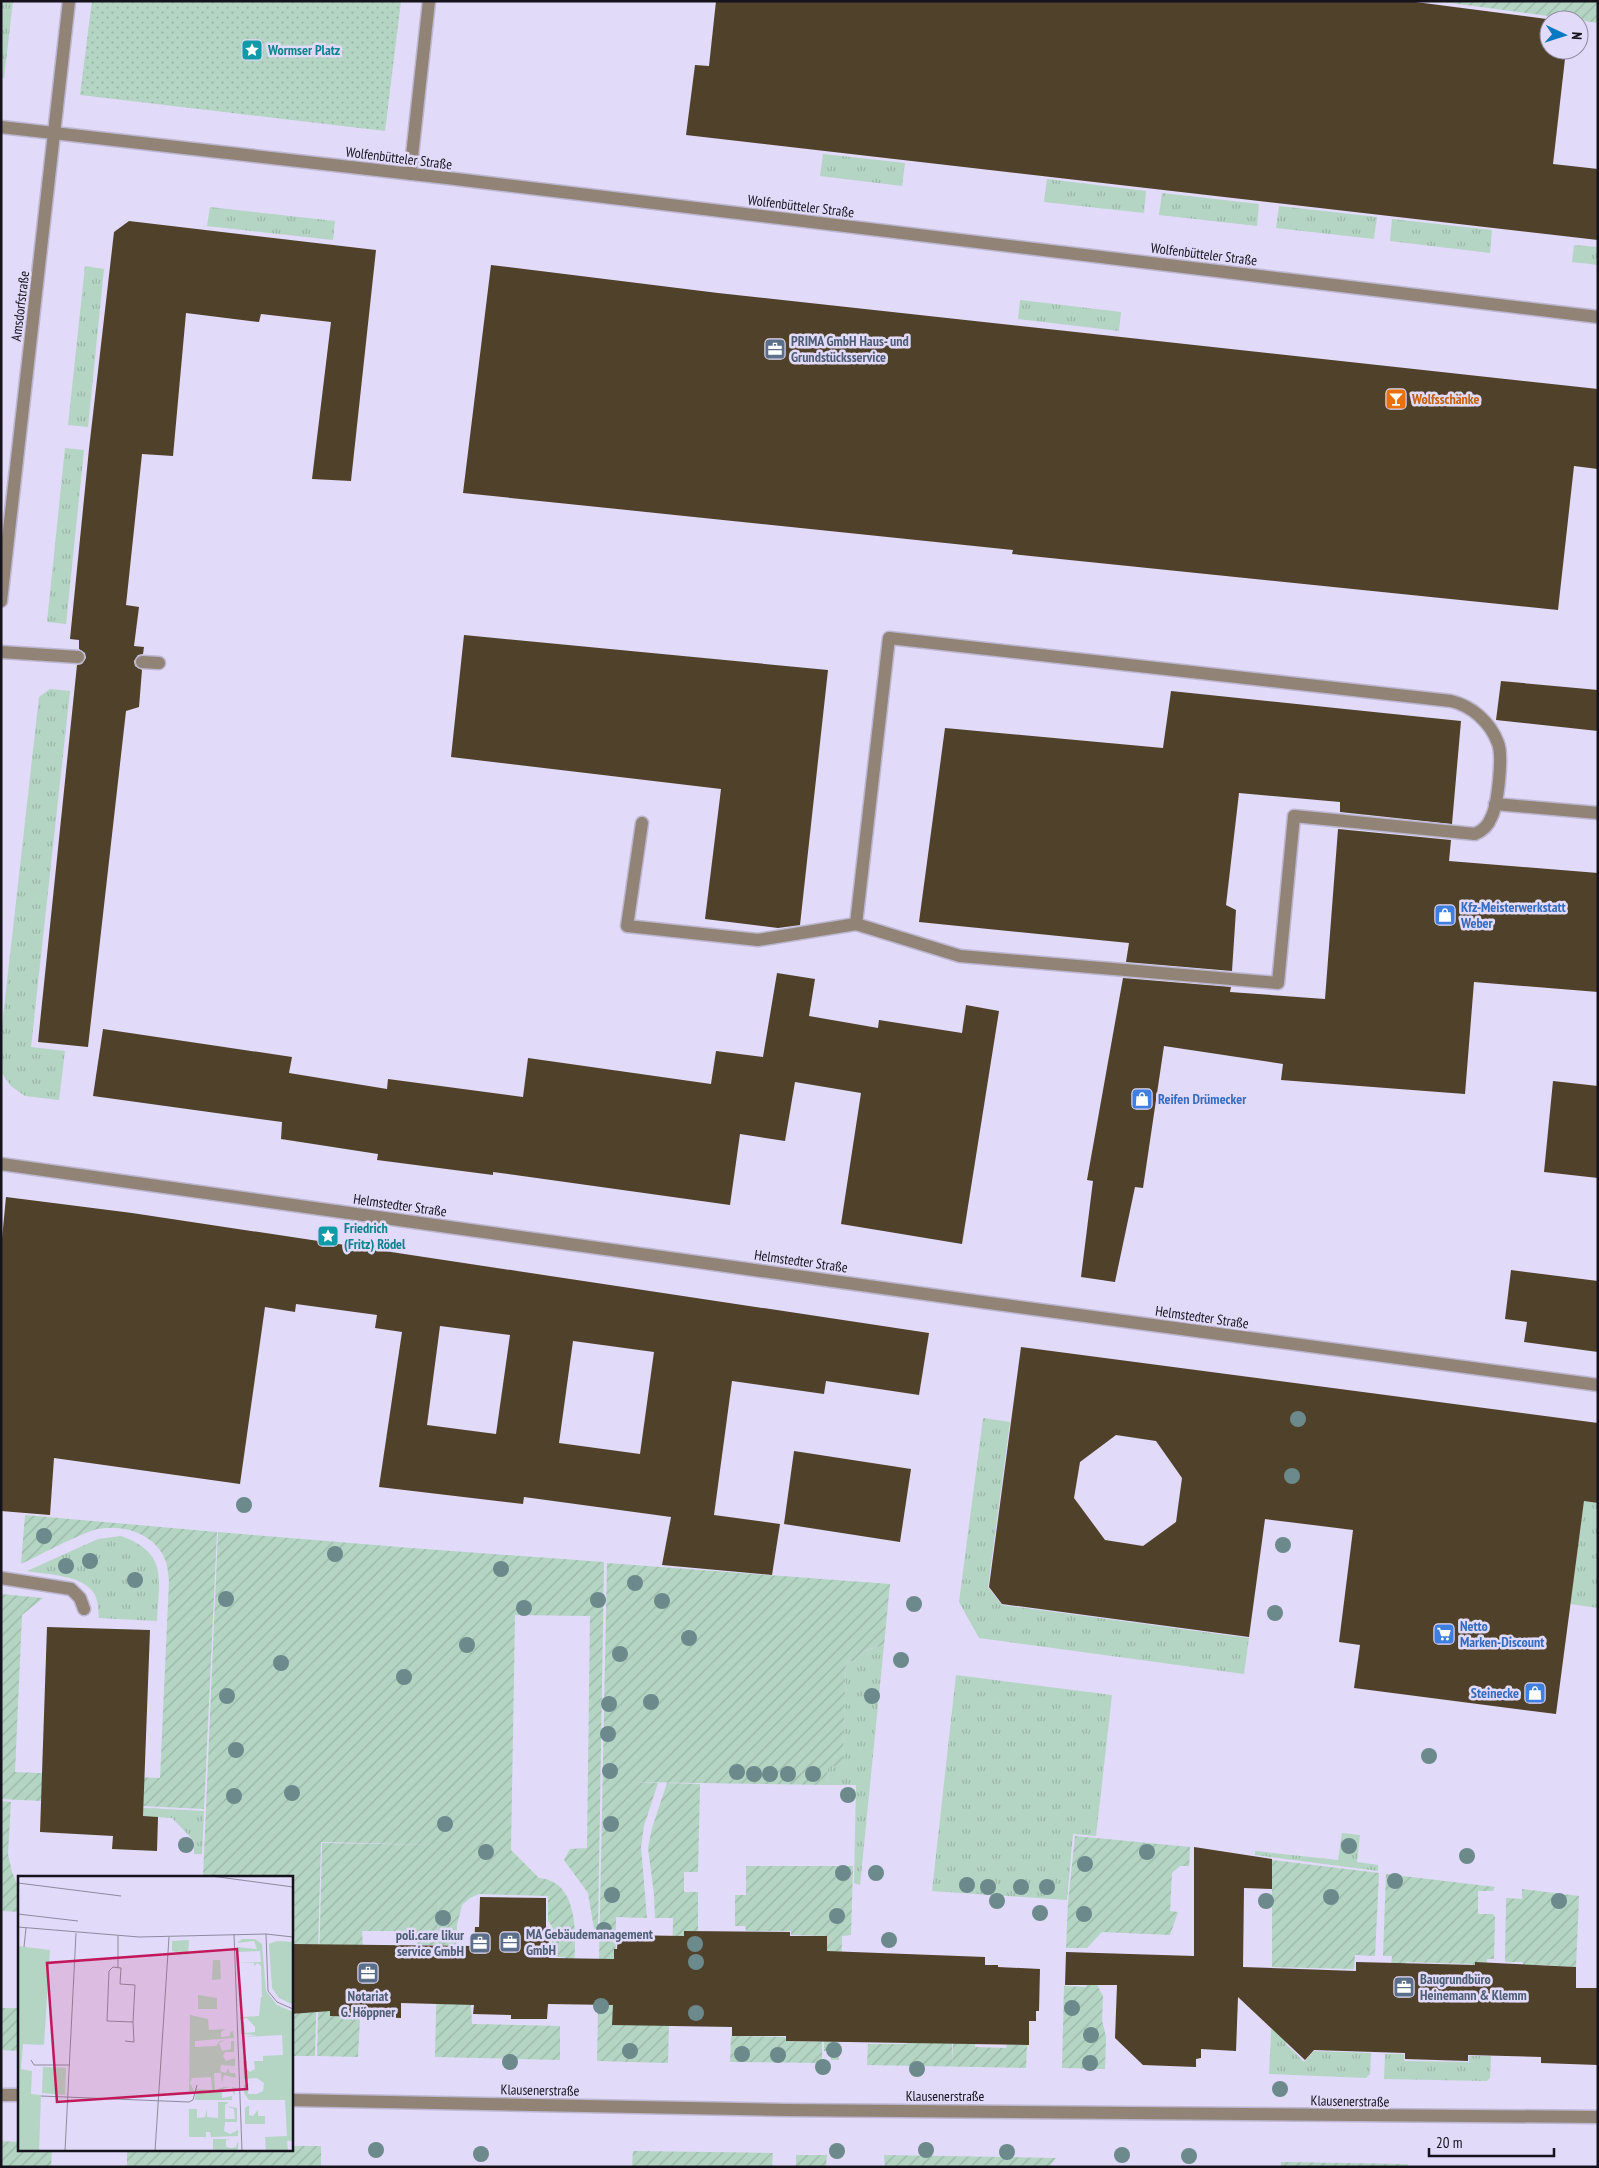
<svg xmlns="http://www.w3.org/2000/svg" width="1599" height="2168" font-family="'PT Sans Narrow',sans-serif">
	<defs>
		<pattern id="grass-tufts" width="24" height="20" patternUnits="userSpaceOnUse" patternTransform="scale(1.25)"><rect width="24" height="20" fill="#b4d5c3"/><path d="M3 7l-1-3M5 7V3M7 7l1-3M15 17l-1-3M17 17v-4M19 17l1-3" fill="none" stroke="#9ab6a7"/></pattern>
		<pattern id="park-dots" width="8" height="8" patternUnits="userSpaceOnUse" patternTransform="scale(1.25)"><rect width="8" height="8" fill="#b4d5c3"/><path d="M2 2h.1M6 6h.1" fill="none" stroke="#9ab6a7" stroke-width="1.8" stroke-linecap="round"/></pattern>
		<pattern id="garden-furrows" width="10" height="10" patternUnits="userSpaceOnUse" patternTransform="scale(1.25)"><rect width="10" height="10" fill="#b4d5c3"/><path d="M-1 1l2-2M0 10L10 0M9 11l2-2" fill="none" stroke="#9ab6a7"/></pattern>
	</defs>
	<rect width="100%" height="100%" fill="#e1daf8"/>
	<path fill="url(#grass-tufts)" d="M1 1H13L4 78H1Z
		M823 154 905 163 902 186 820 176Z
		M1047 179 1146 191 1144 213 1044 202Z
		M1162 193 1259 204 1257 226 1159 215Z
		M1279 206 1377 217 1374 239 1276 228Z
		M210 207 335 221 333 240 207 226Z
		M1392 219 1492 230 1490 253 1390 241Z
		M1574 245 1598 247V265L1572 262Z
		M85 266 104 269 88 427 68 425Z
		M1020 300 1121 312 1119 331 1018 319Z
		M65 448 84 450 66 624 47 622Z
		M50 689 70 691 31 1047 65 1051 59 1100 25 1096 11 1086 1 1072V1035L39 697Z
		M983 1418 1010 1422 988 1587 1002 1605 1249 1638 1244 1674 979 1638 959 1602Z
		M1584 1501 1598 1503V1608L1570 1604Z
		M121 1536C168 1553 159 1578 157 1621L99 1618C98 1610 98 1601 95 1595 84 1574 47 1575 27 1571L98 1539Z
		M884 1645 860 1885 854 1883 856 1785H827L828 1766H843L846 1662 854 1661 864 1651Z
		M956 1675 1112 1695 1096 1836 1073 1834 1067 1900 932 1891Z
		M71 1804 204 1811 202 1854H194V1841L172 1818 70 1812Z
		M1342 1833 1360 1835 1357 1862 1378 1865V1871L1255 1855V1851L1338 1860Z
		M1272 2013 1300 2027 1285 2043 1304 2062 1314 2051 1371 2053 1370 2074 1366 2078 1269 2074Z
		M1385 2054H1404V2061L1469 2062V2056H1491L1490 2078 1487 2081 1384 2079Z"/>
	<path fill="url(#park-dots)" d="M92 1H401L385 131 80 95Z"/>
	<path fill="url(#garden-furrows)" d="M1436 1H1598V23L1579 20Z
		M25 1515 217 1532 204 1809 1 1799V1594L43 1598 22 1615 15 1772 160 1778 169 1581C168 1575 168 1568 166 1562 156 1532 118 1522 91 1531 67 1540 44 1553 21 1564Z
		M218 1532 411 1548 604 1562 598 1928 594 1929 588 1893 564 1860 570 1849 587 1848 590 1616 515 1615 511 1850 539 1878C579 1881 576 1935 574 1964H565V1957H552V1926L548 1921V1896L479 1894 470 1898 462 1905 457 1925 456 1955 471 2004 472 2024 560 2026V2060L435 2057 439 1892 437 1945H417V1940L400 1939 399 1931H362L363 1949 355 2019H360L358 2057 317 2056 322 1843 439 1845 321 1842 315 2056H291V2009L293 2014H298L291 1877H203Z
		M607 1563 890 1584 884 1645 864 1651 854 1661 846 1662 843 1766H828L827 1785 634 1782 658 1783 644 1826 641 1847 647 1918 616 1917 614 2022 669 2023 668 2063 597 2061Z
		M667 1783 700 1784 698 1872H684V1892H698V1979H672L673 1918H655L654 1894 648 1848 652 1828Z
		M1 1801 11 1802 8 1854 12 1872 19 1889V1912L3 1911 1 1908Z
		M1075 1836 1190 1847 1189 1866H1180L1172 1873 1170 1911 1178 1912 1170 1935 1102 1932 1087 1948H1066L1068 1903Z
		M1272 1860 1379 1873 1375 1956 1355 1955 1354 1969 1272 1967Z
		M746 1866H853L851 1935 842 1936 839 2060H831V2051H824V2042L826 2041 827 1936 791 1935V1931H746L745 1926H735V1895H746Z
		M1386 1874 1495 1887 1493 1891H1478V1914H1493L1495 1917 1494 1959H1487L1486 1972H1473V1964L1406 1962 1405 1969H1391L1392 1956H1383Z
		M1522 1889 1579 1896 1576 1967 1544 1965 1523 1973V1962H1505L1506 1898 1522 1899Z
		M1087 1981H1095L1103 1996 1102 2020 1106 2037 1105 2069 1062 2068 1064 1986 1086 1987Z
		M1 2008H19V2051L1 2050Z
		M731 2036 785 2037 786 2041 822 2042V2063L730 2062Z
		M908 2040 952 2041V2065L953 2043H975V2047L1006 2048 1007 2044 1027 2045 1026 2068 867 2065 868 2044H907Z
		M1 2141 19 2142V2149H52L51 2167H1Z
		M291 2146H321V2167H127V2149H291Z
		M633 2151 773 2153 772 2167H632Z
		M796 2155H827L826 2167H796Z
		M884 2155 1056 2158 1049 2167H885Z
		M1281 2162 1408 2164V2167H1281Z"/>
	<path fill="#50412b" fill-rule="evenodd" d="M716 1H1408L1554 20H1549V50H1566L1553 164 1598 169V240L686 135 695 65 709 66Z
		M129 221 376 250 351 481 312 479 331 322 261 314 259 322 186 313 173 456 142 454 126 605 139 607 134 646 144 647 143 654 138 655 134 661 135 666 142 670 139 707 126 711 88 1047 38 1042 77 665 82 664 86 658 85 653 79 649V640L70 639 89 449 114 232Z
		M491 265 718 293 1598 389V469L1574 466 1558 610 1012 554 1013 550 463 493Z
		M464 635 828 670 800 925 778 928 705 919 721 789 451 757Z
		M1501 681 1598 690V731L1496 720Z
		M1171 691 1461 721 1452 824 1340 812V802L1239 793 1226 905 1236 910 1232 971 1126 962 1129 943 919 922 945 728 1163 748Z
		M1338 829 1451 840 1449 861 1598 873V992L1474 982 1465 1094 1281 1080 1283 1064 1164 1046 1143 1188 1135 1187 1115 1282 1081 1277 1093 1181 1087 1180 1123 978 1231 987 1230 992 1325 999Z
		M777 973 815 979 809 1016 878 1028 879 1020 962 1033 966 1005 999 1011 962 1244 841 1224 861 1093 795 1082 785 1141 740 1134 730 1205 493 1172V1175L377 1160 378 1154 281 1139 282 1122 93 1096 103 1029 292 1057 289 1073 387 1089 388 1079 523 1097 528 1058 711 1084 716 1051 763 1057Z
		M1553 1081 1598 1086V1178L1544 1172Z
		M6 1197 132 1213 929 1333 919 1395 826 1381 824 1394 732 1381 714 1515 780 1524 772 1575 662 1565 671 1517 524 1497 523 1504 379 1487 402 1332 375 1328 377 1315 296 1304 295 1312 265 1307 240 1484 54 1458 50 1515 1 1511V1249ZM440 1326 510 1335 496 1434 427 1425ZM573 1341 654 1352 640 1454 559 1443Z
		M1511 1270 1598 1281V1352L1524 1342 1527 1322 1505 1319Z
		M1021 1347 1598 1423V1503L1584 1501 1556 1714 1354 1688 1360 1645 1339 1642 1353 1530 1265 1519 1249 1637 1002 1604 989 1587ZM1116 1435 1156 1441 1182 1478 1176 1522 1143 1546 1105 1540 1074 1498 1080 1462Z
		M794 1451 911 1469 900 1542 784 1524Z
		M47 1627 150 1630 143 1816 158 1817 157 1851 112 1849 113 1836 40 1832Z
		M1194 1847 1272 1859V1889L1244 1888 1243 1967 1356 1971V1962L1475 1965V1962L1576 1967V1988H1598V2065L1541 2063V2057L1468 2055V2061L1405 2059V2053L1314 2050 1305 2060 1238 1997 1236 2051 1201 2049V2058L1196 2059V2067L1143 2065 1115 2038 1117 1985H1065L1066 1952 1194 1956Z
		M480 1897 546 1898V1927L549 1928V1958L614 1959V1949H617L618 1935 684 1936V1931L790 1932V1936H827V1951L985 1957V1965H998V1967L1040 1969 1039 2011H1036V2021H1029V2045L786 2041V2036H732V2027L612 2025 613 2005 548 2004 547 2019H511V2015L473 2014 474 2005 401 2003V2018L330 2016V2011L291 2014V1944L474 1946 475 1927H479Z"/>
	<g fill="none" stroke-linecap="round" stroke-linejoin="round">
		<g stroke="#bcb6d0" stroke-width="15">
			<path id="service" d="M1 652 78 657
				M142 662 159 663
				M1495 804 1598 813
				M642 823 627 926 758 940 856 924 889 638 1451 701C1472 706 1490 722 1498 743 1503 756 1498 805 1491 818 1488 826 1482 831 1475 834L1294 816 1278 983 960 956 856 924
				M1 1578 71 1589 80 1598 84 1609"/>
		</g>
		<g stroke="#bcb6d0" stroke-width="15">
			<path id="minor" d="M1 127 447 178 1598 317
				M410 174 429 1
				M1 601 69 1
				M1 1164 982 1302 1598 1385
				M1 2095H19
				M291 2100 785 2110 1598 2117"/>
		</g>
		<use href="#service" stroke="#918476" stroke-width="12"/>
		<use href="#minor" stroke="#918476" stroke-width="12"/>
	</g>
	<g fill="#6c898b">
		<circle cx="1298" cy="1419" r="8"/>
		<circle cx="1292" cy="1476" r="8"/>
		<circle cx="244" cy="1505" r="8"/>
		<circle cx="44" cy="1536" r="8"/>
		<circle cx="1283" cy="1545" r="8"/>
		<circle cx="335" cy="1554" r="8"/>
		<circle cx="90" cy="1561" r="8"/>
		<circle cx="66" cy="1566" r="8"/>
		<circle cx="501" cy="1569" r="8"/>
		<circle cx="135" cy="1580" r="8"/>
		<circle cx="635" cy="1583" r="8"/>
		<circle cx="226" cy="1599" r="8"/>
		<circle cx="598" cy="1600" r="8"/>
		<circle cx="662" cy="1601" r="8"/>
		<circle cx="914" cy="1604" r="8"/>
		<circle cx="524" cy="1608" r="8"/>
		<circle cx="1275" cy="1613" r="8"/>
		<circle cx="689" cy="1638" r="8"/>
		<circle cx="467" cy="1645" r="8"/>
		<circle cx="620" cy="1654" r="8"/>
		<circle cx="901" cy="1660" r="8"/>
		<circle cx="281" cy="1663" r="8"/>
		<circle cx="404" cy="1677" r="8"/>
		<circle cx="227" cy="1696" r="8"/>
		<circle cx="872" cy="1696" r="8"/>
		<circle cx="651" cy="1702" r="8"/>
		<circle cx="609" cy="1704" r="8"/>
		<circle cx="608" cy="1734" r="8"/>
		<circle cx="236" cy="1750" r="8"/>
		<circle cx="1429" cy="1756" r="8"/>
		<circle cx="610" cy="1771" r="8"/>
		<circle cx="737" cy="1772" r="8"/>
		<circle cx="754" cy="1774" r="8"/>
		<circle cx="770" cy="1774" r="8"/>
		<circle cx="788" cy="1774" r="8"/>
		<circle cx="813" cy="1774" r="8"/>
		<circle cx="292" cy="1793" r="8"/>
		<circle cx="848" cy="1795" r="8"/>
		<circle cx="234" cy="1796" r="8"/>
		<circle cx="445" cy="1824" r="8"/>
		<circle cx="611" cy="1824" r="8"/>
		<circle cx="186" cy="1845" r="8"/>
		<circle cx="1349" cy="1846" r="8"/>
		<circle cx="486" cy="1852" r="8"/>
		<circle cx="1147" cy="1852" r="8"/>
		<circle cx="1467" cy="1856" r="8"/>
		<circle cx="1085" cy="1864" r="8"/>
		<circle cx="843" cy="1873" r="8"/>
		<circle cx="876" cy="1873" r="8"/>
		<circle cx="1395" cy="1881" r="8"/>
		<circle cx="967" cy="1885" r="8"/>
		<circle cx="988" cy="1887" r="8"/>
		<circle cx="1021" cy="1887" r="8"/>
		<circle cx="1047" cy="1887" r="8"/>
		<circle cx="612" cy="1895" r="8"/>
		<circle cx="1331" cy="1897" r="8"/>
		<circle cx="997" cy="1901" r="8"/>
		<circle cx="1266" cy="1901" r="8"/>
		<circle cx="1559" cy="1901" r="8"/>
		<circle cx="1040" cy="1913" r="8"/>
		<circle cx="1084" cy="1914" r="8"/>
		<circle cx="837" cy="1916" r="8"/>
		<circle cx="443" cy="1918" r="8"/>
		<circle cx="604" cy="1930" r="8"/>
		<circle cx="889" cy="1940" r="8"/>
		<circle cx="695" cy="1944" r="8"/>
		<circle cx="696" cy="1962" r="8"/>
		<circle cx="601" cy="2006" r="8"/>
		<circle cx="1072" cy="2008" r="8"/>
		<circle cx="696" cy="2013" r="8"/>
		<circle cx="1091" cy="2035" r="8"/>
		<circle cx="834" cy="2050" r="8"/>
		<circle cx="630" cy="2051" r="8"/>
		<circle cx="742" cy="2054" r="8"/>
		<circle cx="778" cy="2055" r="8"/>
		<circle cx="510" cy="2062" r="8"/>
		<circle cx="1090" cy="2063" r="8"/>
		<circle cx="823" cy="2067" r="8"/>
		<circle cx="917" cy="2069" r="8"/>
		<circle cx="1280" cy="2089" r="8"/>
		<circle cx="376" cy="2150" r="8"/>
		<circle cx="926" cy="2150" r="8"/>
		<circle cx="837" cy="2151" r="8"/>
		<circle cx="1007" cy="2152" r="8"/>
		<circle cx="481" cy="2154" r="8"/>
		<circle cx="1122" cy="2155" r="8"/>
		<circle cx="1189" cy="2156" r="8"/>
	</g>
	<defs>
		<g id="sight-square" transform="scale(1.125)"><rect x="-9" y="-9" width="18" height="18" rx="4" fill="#0f9aa8" stroke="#e1daf8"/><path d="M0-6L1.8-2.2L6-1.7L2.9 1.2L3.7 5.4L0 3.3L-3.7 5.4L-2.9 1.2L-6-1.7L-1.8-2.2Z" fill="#fff"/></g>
		<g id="office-square" transform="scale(1.125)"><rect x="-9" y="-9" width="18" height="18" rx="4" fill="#5c6f8a" stroke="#e1daf8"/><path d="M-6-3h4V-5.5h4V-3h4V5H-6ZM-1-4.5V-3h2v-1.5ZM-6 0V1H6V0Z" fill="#fff"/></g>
		<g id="bar-square" transform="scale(1.125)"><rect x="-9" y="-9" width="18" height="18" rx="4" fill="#e8710a" stroke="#e1daf8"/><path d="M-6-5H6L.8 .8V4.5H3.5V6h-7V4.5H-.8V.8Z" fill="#fff"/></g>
		<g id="shop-square" transform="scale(1.125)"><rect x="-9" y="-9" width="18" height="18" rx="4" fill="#3f7fe0" stroke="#e1daf8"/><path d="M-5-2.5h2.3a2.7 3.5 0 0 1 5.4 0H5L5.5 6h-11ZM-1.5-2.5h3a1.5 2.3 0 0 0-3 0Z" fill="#fff"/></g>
		<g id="supermarket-square" transform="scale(1.125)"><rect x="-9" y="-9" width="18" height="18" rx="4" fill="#3f7fe0" stroke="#e1daf8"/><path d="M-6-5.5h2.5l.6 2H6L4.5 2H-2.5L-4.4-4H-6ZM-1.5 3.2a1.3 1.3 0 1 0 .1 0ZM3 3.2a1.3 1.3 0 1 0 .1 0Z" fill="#fff"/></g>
	</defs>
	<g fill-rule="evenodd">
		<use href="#sight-square" x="252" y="50"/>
		<use href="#office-square" x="775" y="349"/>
		<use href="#bar-square" x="1396" y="399"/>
		<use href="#shop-square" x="1445" y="915"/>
		<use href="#shop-square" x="1142" y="1099"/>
		<use href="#sight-square" x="328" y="1236"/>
		<use href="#supermarket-square" x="1444" y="1634"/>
		<use href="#shop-square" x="1535" y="1693"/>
		<use href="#office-square" x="510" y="1942"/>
		<use href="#office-square" x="480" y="1943"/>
		<use href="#office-square" x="368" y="1973"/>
		<use href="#office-square" x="1404" y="1987"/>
	</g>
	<g text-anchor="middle" stroke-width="5" stroke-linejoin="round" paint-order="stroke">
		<g font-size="14" font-weight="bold" fill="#0d838f" stroke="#e1daf8" text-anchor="start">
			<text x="268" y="55">Wormser Platz</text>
			<text x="344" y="1233">Friedrich<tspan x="344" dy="16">(Fritz) Rödel</tspan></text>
		</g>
		<g font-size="14" fill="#15121c" stroke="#e1daf8">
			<text transform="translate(399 158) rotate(7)" y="5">Wolfenbütteler Straße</text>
			<text transform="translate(801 206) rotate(7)" y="5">Wolfenbütteler Straße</text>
			<text transform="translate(1204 254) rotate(7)" y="5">Wolfenbütteler Straße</text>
			<text transform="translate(20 306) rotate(-83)" y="5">Amsdorfstraße</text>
			<text transform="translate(400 1205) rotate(8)" y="5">Helmstedter Straße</text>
			<text transform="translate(801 1261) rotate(8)" y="5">Helmstedter Straße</text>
			<text transform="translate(1202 1317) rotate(8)" y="5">Helmstedter Straße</text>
			<text transform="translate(540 2090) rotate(1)" y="5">Klausenerstraße</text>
			<text x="945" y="2101">Klausenerstraße</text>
			<text transform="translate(1350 2101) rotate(1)" y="5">Klausenerstraße</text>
		</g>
		<g font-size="14" font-weight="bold" fill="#4e5e75" stroke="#e1daf8" text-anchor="start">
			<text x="791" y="346">PRIMA GmbH Haus- und<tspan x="791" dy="16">Grundstücksservice</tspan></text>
			<text x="526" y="1939">MA Gebäudemanagement<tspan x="526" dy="16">GmbH</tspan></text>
			<text x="464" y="1940" text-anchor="end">poli.care likur<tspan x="464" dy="16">service GmbH</tspan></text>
			<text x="1420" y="1984">Baugrundbüro<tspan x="1420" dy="16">Heinemann &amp; Klemm</tspan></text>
			<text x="368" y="2001" text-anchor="middle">Notariat<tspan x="368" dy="16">G. Höppner</tspan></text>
		</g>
		<g font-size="14" font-weight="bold" fill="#c56008" stroke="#e1daf8" text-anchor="start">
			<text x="1412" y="404">Wolfsschänke</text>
		</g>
		<g font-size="14" font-weight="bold" fill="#366cbe" stroke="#e1daf8" text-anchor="start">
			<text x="1461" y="912">Kfz-Meisterwerkstatt<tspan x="1461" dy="16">Weber</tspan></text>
			<text x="1158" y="1104">Reifen Drümecker</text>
			<text x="1460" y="1631">Netto<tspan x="1460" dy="16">Marken-Discount</tspan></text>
			<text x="1519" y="1698" text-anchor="end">Steinecke</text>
		</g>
	</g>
	<g transform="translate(18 1876)">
		<rect width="275" height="275" fill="#e1daf8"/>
		<path d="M224 63H237L244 68 248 115 259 129 275 136V166L260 135 244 120 243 90 240 87 236 90V87H219L243 86 242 75 219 76V71L239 73 236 65 219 67ZM171 64 170 79 154 75V65ZM259 65 275 66 274 128 261 122 254 112 251 68ZM180 119 199 122V133H180Z" fill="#b4d5c3"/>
		<path d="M25 191 48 192 47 219 24 217Z" fill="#b4d5c3"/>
		<path d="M0 70 32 74 26 169 5 168 3 193 14 195 13 218 23 219 21 275H0ZM195 84H202L203 103 194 104ZM243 121H247L258 133 275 139V265H269L270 274 275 275H248L247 261 269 260 267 224H231L226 217V209L233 208 230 209V218H239L245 215 246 207 239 202 226 203 225 185H229V193L232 196 237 193 236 185H245V180L265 179 264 159 224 161 239 159 223 158V146H226L227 157 237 156V151L229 142 222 144V141L241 140ZM172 139 190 143 191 154 208 153 203 156V161L212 160V156L215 155 216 162 177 165V171L198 170 202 165 207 164 201 167 204 175 213 173V165H216V176H207L205 180 208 185 217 182V190L203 189 202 195 208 197 210 192 212 197H217L218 202 206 199 204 207 203 197H196L197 214 206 211H215L218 212 216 220 214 211 206 212 204 217V222L214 220V224H177L178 213 194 214 193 201 174 202 172 207 176 215H171ZM200 226H211L207 229V243H217L216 233 208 230 219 232V246H207L206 255 212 258 220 254V260L193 261 192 256H188V261H171V233H179V242L187 241 189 233V241L200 242ZM231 229V239L235 240 240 234V240H247V248H227V232ZM195 263H212L208 264V271L213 272 218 271 220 265V275H195Z" fill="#b4d5c3"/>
		<path fill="none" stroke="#8f8aa0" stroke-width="1" d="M193 0 275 11M0 7 103 20M0 38 60 45M0 51 121 61 248 58 250 115 259 126 275 133M216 58 224 275M248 58 275 61M6 71 8 52M100 91V60M107 165 116 166 115 146 89 145 91 95 95 91 103 92 102 108 117 109 115 146M13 184 16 189H52M23 220 171 226 175 224 179 209M47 275 58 57M137 275 151 61"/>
		<path fill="#c2185b" fill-opacity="0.15" stroke="#c2185b" stroke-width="2.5" d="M219 73 229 213 39 226 29 87Z"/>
		<rect width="275" height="275" fill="none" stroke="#15121c" stroke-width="2.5"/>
	</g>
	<rect width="1599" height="2168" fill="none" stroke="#15121c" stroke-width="5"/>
	<g transform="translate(1564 35) rotate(94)"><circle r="24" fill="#e1daf8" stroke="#8f8aa0"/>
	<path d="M0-4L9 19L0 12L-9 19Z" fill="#0978c2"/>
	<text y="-8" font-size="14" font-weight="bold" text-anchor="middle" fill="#15121c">N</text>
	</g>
	<path d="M1429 2148v8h125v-8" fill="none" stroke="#15121c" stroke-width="2.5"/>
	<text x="1436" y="2148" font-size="15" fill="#15121c" stroke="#e1daf8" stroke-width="4" paint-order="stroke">20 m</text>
</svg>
